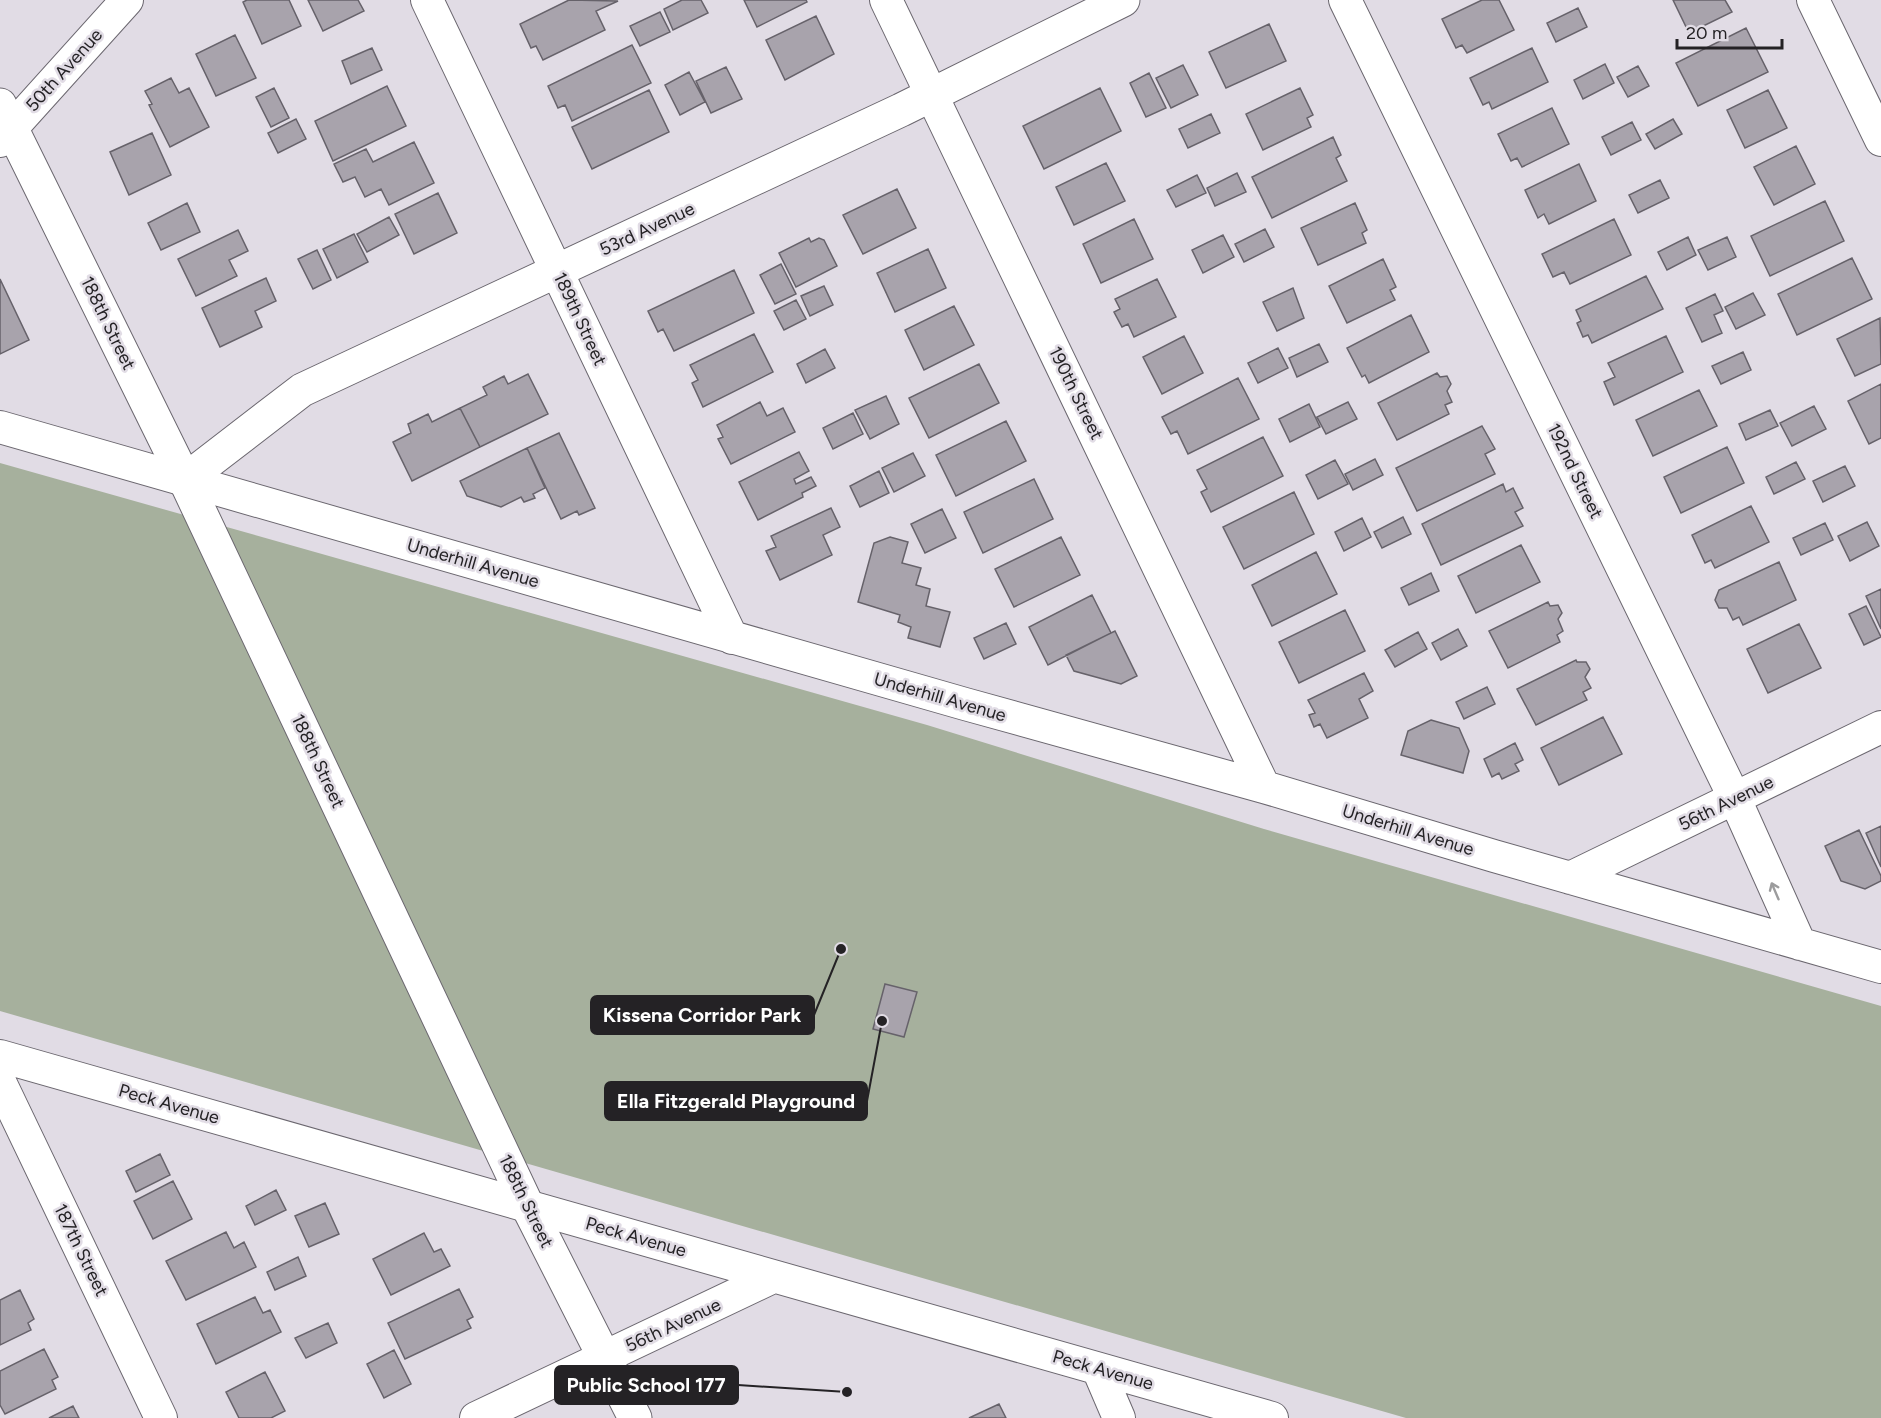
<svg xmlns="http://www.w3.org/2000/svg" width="1881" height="1418" font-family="Figtree,sans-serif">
	<rect width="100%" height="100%" fill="#e1dce5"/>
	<path fill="#a6b09d" d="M0 463 927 725 1264 829 1881 1006V1418H1406L0 1011Z"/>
	<path fill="#a8a3ac" stroke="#66626a" stroke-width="1.5" d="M247 0H289L301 26 262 44 243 2Z
		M308 0H358L364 11 323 31Z
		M569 0 618 1 596 11 605 30 543 60 536 46 531 48 520 24Z
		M682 0H701L708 13 673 30 664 9Z
		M744 0H806L807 2 757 27Z
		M1482 0H1499L1514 30 1467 53 1462 45 1456 48 1442 19Z
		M1673 0H1725L1732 12 1689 33Z
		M1578 8 1587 27 1556 42 1547 23Z
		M660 12 670 32 640 46 630 26Z
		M816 16 834 54 785 80 766 40Z
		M1269 24 1286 61 1226 88 1209 52Z
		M1746 28 1768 72 1698 106 1676 63Z
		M235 35 256 78 216 96 196 54Z
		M632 45 651 83 572 121 565 105 558 108 548 86Z
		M372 48 382 70 351 84 342 61Z
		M1532 48 1548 82 1492 109 1489 102 1483 105 1470 78Z
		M1605 64 1614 83 1583 99 1574 80Z
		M1183 65 1198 95 1171 108 1156 78Z
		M1638 66 1649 86 1628 97 1617 77Z
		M726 67 742 99 711 113 696 81Z
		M689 72 705 102 680 115 665 85Z
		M1149 73 1166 108 1146 117 1130 83Z
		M171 78 179 93 189 88 209 127 170 147 149 105 152 104 145 91Z
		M387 86 406 126 333 161 315 121Z
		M274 88 289 118 271 127 256 97Z
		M1100 88 1121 131 1044 169 1023 126Z
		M1300 88 1313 115 1307 118 1311 127 1263 150 1246 114Z
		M649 90 669 132 592 169 572 127Z
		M1768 90 1787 128 1745 148 1727 110Z
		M1552 108 1569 144 1522 167 1517 158 1511 161 1498 134Z
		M1211 114 1220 133 1188 148 1179 129Z
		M296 119 306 139 278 153 268 133Z
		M1673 119 1682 134 1655 149 1646 134Z
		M1632 122 1641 140 1611 155 1602 137Z
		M152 133 171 175 129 195 110 152Z
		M1333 137 1341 155 1336 158 1347 181 1272 218 1252 177Z
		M414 142 434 183 389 205 381 189 365 197 355 177 343 182 334 164 366 149 373 162Z
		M1796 146 1815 184 1774 205 1754 167Z
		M1106 163 1125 201 1074 225 1056 187Z
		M1579 164 1596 201 1549 224 1544 214 1538 218 1525 190Z
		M1237 173 1246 192 1215 206 1207 188Z
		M1197 175 1206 193 1176 207 1167 190Z
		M1660 180 1669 198 1638 213 1629 195Z
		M897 189 916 228 863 254 843 215Z
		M438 193 457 233 414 254 395 214Z
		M1825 201 1844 241 1770 276 1751 236Z
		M187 203 200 232 161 250 148 223Z
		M1355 203 1367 230 1362 233 1366 243 1318 265 1301 228Z
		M389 217 399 235 367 252 357 234Z
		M1134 219 1153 259 1101 283 1083 244Z
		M1614 219 1631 255 1570 284 1564 272 1553 277 1542 254Z
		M1265 229 1274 247 1244 262 1235 244Z
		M238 230 248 251 229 260 237 276 196 296 178 259Z
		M354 234 368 262 337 278 323 249Z
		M1223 235 1234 257 1203 273 1192 250Z
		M1688 237 1696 255 1667 270 1658 252Z
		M1727 237 1736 257 1708 270 1698 250Z
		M809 238 811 242 819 238 824 240 837 266 796 287 779 253Z
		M928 249 946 288 895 312 877 273Z
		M317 250 331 280 313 289 298 259Z
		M1852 258 1872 299 1797 335 1778 294Z
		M1383 259 1396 287 1390 290 1395 300 1347 323 1329 286Z
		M781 264 796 294 775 304 760 275Z
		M734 270 754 313 674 351 663 329 658 332 648 311Z
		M1646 276 1663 309 1592 343 1588 335 1583 337 1577 323 1581 321 1576 310Z
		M266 278 276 301 255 311 262 327 220 347 202 308Z
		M0 279 29 340 0 354Z
		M1157 279 1176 317 1134 337 1128 324 1122 327 1114 312 1120 309 1115 299Z
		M824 286 833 305 810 316 801 296Z
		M1293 288 1304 318 1277 331 1263 302Z
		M1753 293 1765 315 1736 329 1725 307Z
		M1715 294 1723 311 1714 315 1722 333 1702 342 1686 308Z
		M796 300 806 319 784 330 774 311Z
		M954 306 974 345 924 370 905 330Z
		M1411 315 1429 352 1369 383 1365 375 1362 377 1347 348Z
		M1880 318 1881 364 1855 376 1837 339Z
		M754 334 773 372 703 407 692 383 698 380 690 365Z
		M1184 336 1203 373 1162 394 1143 357Z
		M1666 336 1683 372 1614 405 1604 382 1615 377 1608 363Z
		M1319 344 1328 362 1297 377 1289 358Z
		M1278 348 1288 368 1258 383 1248 363Z
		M825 349 835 368 806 383 797 364Z
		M1743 352 1751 370 1721 384 1712 366Z
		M979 364 999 403 929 438 909 398Z
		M1437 373 1440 377 1447 376 1451 384 1447 391 1452 402 1445 405 1449 414 1397 440 1378 403Z
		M528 374 548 414 480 447 460 408 487 395 483 387 504 376 508 384Z
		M1238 378 1259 419 1188 454 1177 431 1171 434 1162 417Z
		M1881 384V438L1869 444 1848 401Z
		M1699 390 1717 426 1653 456 1636 420Z
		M886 396 899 424 870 439 855 410Z
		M760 402 767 416 783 408 795 432 731 464 718 439 723 437 717 425Z
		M1348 402 1357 419 1326 434 1317 417Z
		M1309 404 1320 427 1290 442 1279 419Z
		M1814 406 1826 429 1792 446 1780 423Z
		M460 408 480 447 412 481 393 442 411 433 408 424 428 414 432 422Z
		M1770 410 1778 426 1746 440 1739 424Z
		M853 413 863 434 833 449 823 428Z
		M1006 421 1026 461 956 496 936 455Z
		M1482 426 1495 449 1485 454 1495 474 1417 511 1396 468Z
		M559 433 595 508 579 515 577 511 561 519 527 448Z
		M1263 437 1283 476 1211 512 1201 492 1207 489 1197 470Z
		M1727 447 1744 483 1681 513 1664 477Z
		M527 448 545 488 533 494 535 498 524 502 521 497 501 507 467 496 460 481Z
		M799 452 809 471 794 479 796 484 811 477 816 486 802 493 803 497 758 520 739 482Z
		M913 453 925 476 894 492 882 468Z
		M1375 459 1383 475 1353 490 1345 474Z
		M1335 460 1348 484 1318 499 1306 475Z
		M1796 462 1805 479 1774 494 1766 477Z
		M1845 466 1855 486 1823 502 1813 481Z
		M879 471 889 493 860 507 850 486Z
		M1034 479 1053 519 983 553 964 512Z
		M1503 484 1506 492 1513 488 1523 508 1515 512 1523 526 1441 565 1422 524Z
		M1294 492 1314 534 1244 569 1223 527Z
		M1751 506 1769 542 1715 568 1711 560 1705 563 1692 535Z
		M831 508 840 527 823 535 832 555 780 580 766 551 776 547 771 536Z
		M942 509 956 538 925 553 911 524Z
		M1403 517 1411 534 1382 548 1374 532Z
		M1362 518 1371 537 1344 551 1335 532Z
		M1867 522 1879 546 1850 561 1838 536Z
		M1825 523 1833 540 1801 555 1793 538Z
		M890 537 908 542 902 563 921 568 916 585 930 589 926 606 950 612 940 647 908 638 911 627 898 622 900 615 858 602 874 543Z
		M1061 537 1080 575 1014 607 995 569Z
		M1521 545 1540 582 1476 613 1458 576Z
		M1316 552 1337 594 1272 626 1252 585Z
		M1779 562 1796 600 1743 625 1739 617 1733 620 1727 608H1719L1715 600 1719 590Z
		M1431 573 1439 591 1409 605 1401 588Z
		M1881 589V629L1866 596Z
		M1092 595 1111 633 1048 665 1029 627Z
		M1548 602 1550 606 1558 605 1562 613 1558 619 1563 631 1557 635 1560 642 1508 668 1489 631Z
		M1866 606 1881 637 1864 645 1849 614Z
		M1345 610 1365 651 1299 683 1279 642Z
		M1006 623 1016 644 984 659 974 638Z
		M1799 624 1821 668 1768 693 1747 649Z
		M1458 629 1467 646 1441 660 1432 643Z
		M1115 631 1137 676 1121 684 1074 671 1066 655Z
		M1418 632 1427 649 1395 667 1385 650Z
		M1576 660 1577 662H1586L1590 669 1585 677 1591 688 1583 692 1587 700 1536 725 1517 689Z
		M1364 673 1373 691 1359 699 1368 718 1327 738 1320 724 1314 727 1309 715 1315 713 1308 700Z
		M1487 687 1495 704 1464 719 1456 702Z
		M1603 717 1622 754 1559 785 1541 748Z
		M1431 720 1459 728 1469 751 1463 773 1401 755 1408 731Z
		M1515 743 1523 760 1515 764 1519 771 1502 779 1499 773 1492 777 1484 759Z
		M1881 826V867L1866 833Z
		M1859 830 1881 876V881L1865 889 1841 881 1825 846Z
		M885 984 917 992 904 1037 873 1029Z
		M160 1154 170 1175 136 1192 126 1171Z
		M173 1181 192 1219 153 1239 134 1201Z
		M276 1190 286 1210 255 1225 246 1206Z
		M325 1203 339 1234 309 1247 295 1216Z
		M226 1232 234 1248 244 1242 256 1267 186 1300 166 1261Z
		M424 1233 434 1252 441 1249 450 1266 391 1295 373 1259Z
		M298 1257 306 1276 275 1290 267 1272Z
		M459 1289 473 1317 467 1320 471 1328 405 1359 388 1323Z
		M20 1290 34 1319 28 1323 31 1330 0 1345V1300Z
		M255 1297 263 1313 270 1310 281 1332 216 1364 197 1324Z
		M328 1323 337 1343 306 1358 295 1338Z
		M44 1349 58 1377 52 1380 56 1389 5 1414 0 1405V1371Z
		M394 1350 411 1384 384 1398 367 1364Z
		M265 1372 285 1411 271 1418H239L226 1392Z
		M999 1404 1006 1418H969Z
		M73 1406 79 1418H49Z"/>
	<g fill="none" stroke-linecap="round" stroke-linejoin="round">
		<g stroke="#6b676f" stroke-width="34">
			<path id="minor" d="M427 0 732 638
				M886 0 1264 787
				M1345 0 1735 799 1800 944
				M1813 0 1881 140
				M0 141 127 0
				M0 427 965 704 1264 787 1494 856 1881 967
				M1570 878 1881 727
				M0 1056 1272 1418
				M0 1082 161 1418
				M1098 1369 1119 1418
				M476 1418 773 1277"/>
		</g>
		<g stroke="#6b676f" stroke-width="35">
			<path id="tertiary" d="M0 105 185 480 527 1205 635 1418
				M185 480 302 390 901 110 1123 0"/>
		</g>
		<use href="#minor" stroke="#fff" stroke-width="32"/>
		<use href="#tertiary" stroke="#fff" stroke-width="33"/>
	</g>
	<defs><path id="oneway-shaft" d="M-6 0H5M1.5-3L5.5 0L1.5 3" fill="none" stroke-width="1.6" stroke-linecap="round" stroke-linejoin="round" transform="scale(1.5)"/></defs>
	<use stroke="#9c9c9d" href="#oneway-shaft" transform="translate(1775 891) rotate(-113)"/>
	<g text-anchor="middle" stroke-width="5" stroke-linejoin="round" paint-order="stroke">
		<g font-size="18" fill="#242225" stroke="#e1dce5">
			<text transform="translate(64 70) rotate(-48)" y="6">50th Avenue</text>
			<text transform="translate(647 229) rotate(-25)" y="6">53rd Avenue</text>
			<text transform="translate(580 319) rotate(65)" y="6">189th Street</text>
			<text transform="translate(108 323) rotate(64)" y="6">188th Street</text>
			<text transform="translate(1076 393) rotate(64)" y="6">190th Street</text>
			<text transform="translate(1575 471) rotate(64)" y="6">192nd Street</text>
			<text transform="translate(473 563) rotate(16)" y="6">Underhill Avenue</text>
			<text transform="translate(940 697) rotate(16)" y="6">Underhill Avenue</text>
			<text transform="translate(318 761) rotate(65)" y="6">188th Street</text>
			<text transform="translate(1726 803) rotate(-26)" y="6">56th Avenue</text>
			<text transform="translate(1408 830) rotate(17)" y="6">Underhill Avenue</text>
			<text transform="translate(169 1104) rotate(16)" y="6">Peck Avenue</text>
			<text transform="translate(526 1201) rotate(64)" y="6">188th Street</text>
			<text transform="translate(636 1237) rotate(16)" y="6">Peck Avenue</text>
			<text transform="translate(81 1250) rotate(64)" y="6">187th Street</text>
			<text transform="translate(673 1325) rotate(-25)" y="6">56th Avenue</text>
			<text transform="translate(1103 1370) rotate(16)" y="6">Peck Avenue</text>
		</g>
	</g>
	<path fill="none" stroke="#242225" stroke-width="2" d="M841 949L814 1015M882 1021L867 1101M847 1392L738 1385"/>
	<g fill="#242225" stroke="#e1dce5" stroke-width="2">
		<circle cx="841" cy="949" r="6"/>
		<circle cx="882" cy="1021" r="6"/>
		<circle cx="847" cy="1392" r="6"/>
	</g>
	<g fill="#242225" stroke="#242225" stroke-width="2">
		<rect x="591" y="996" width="223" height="38" rx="6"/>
		<rect x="605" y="1082" width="262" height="38" rx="6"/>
		<rect x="555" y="1366" width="183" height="38" rx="6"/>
	</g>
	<g font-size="20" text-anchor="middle" font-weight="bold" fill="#fff">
		<text x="702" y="1022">Kissena Corridor Park</text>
		<text x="736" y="1108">Ella Fitzgerald Playground</text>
		<text x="646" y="1392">Public School 177</text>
	</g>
	<path d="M1677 39v9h105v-9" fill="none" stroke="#242225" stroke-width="3"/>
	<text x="1686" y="39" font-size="18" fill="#242225" stroke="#e1dce5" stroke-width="4.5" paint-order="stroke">20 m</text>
</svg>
